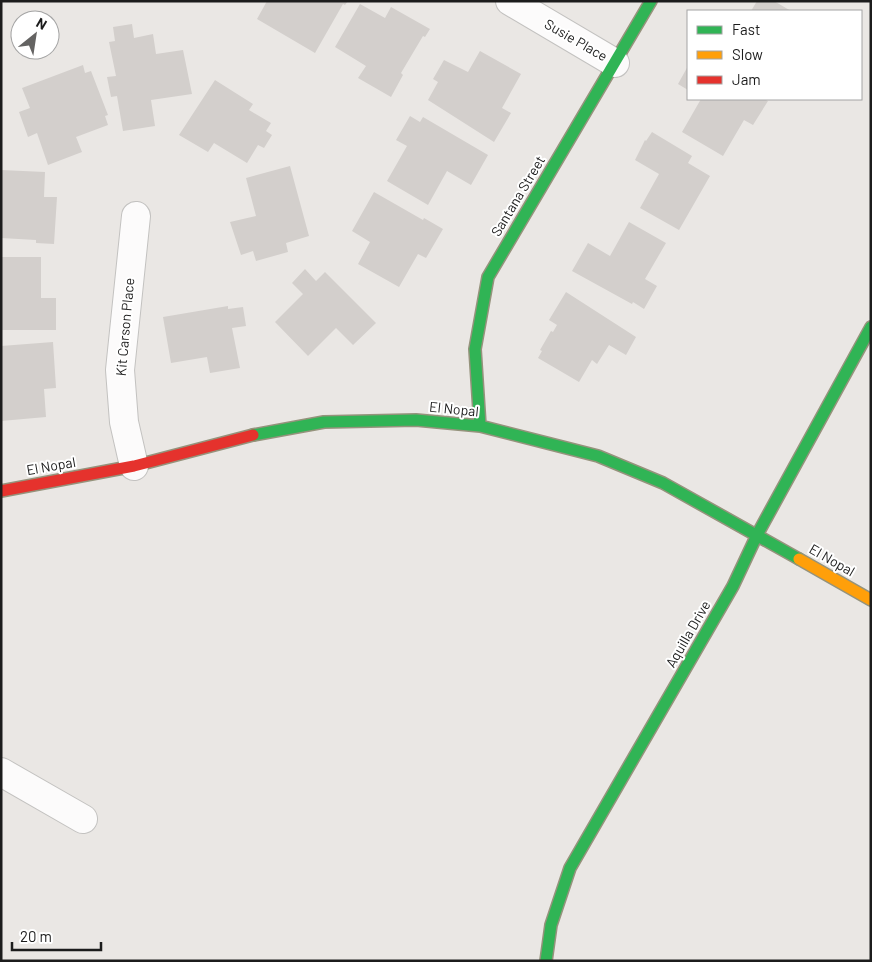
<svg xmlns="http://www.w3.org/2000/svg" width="872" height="962" font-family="Barlow,sans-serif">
	<rect width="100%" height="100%" fill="#eae7e4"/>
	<path fill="#d3cfcc" d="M267 1H348L345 5 343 4 315 53 257 19Z
		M757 1H774L791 11H751Z
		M360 4 385 18 391 7 430 29 425 37 423 36 401 73 403 75 391 97 358 78 366 66 335 47Z
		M132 24 134 38 153 34 156 54 183 50 192 94 151 100 155 126 123 131 117 96 111 97 107 77 116 76 109 42 115 41 113 27Z
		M480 51 521 74 502 108 511 113 494 142 428 100 438 82 433 79 444 60 468 72Z
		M83 65 85 73 91 71 108 115 105 116 108 125 76 137 82 152 48 165 37 133 28 137 19 112 30 108 22 88Z
		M688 66V90L678 84Z
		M215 80 253 104 249 110 271 123 266 131 272 135 264 148 258 145 247 163 214 143 208 152 179 135Z
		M701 99H764L768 101 753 125 744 120 723 156 682 132Z
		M410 116 420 122 423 117 488 155 471 185 447 171 428 205 387 181 407 146 396 140Z
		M652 132 692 156 688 163 710 176 679 230 640 208 659 174 635 160 645 140 646 141Z
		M290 166 309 236 286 243 288 252 256 261 253 251 241 255 230 222 256 216 246 178Z
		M1 170 45 172 44 197H57L54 244 36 243V240L1 238Z
		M374 192 423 220 424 218 443 229 426 258 418 254 399 287 358 264 370 242 352 231Z
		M629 222 666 243 645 279 657 286 644 309 633 302 632 304 572 271 588 243 610 256Z
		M1 257H41V298H56V330H1Z
		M305 269 316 281 325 272 376 323 353 345 336 328 308 356 275 322 303 294 292 283Z
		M566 292 636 337 626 355 609 345 597 364 592 360 579 382 538 358 542 351 540 350 551 331 553 332 557 325 549 320Z
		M228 306V309L243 307 246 326 232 328 240 368 210 373 207 357 171 363 163 317Z
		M53 342 56 388 44 389 46 417 1 421V346Z"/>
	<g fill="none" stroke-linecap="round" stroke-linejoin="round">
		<g stroke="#c3c2c0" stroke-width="30">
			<path id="street" d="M510 1 615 63
				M134 466 124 422 120 370 136 216
				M1 772 83 819"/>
		</g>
		<g stroke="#95937c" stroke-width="14">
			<path id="fast" d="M480 426 475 349 488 277 651 1
				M253 435 324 422 416 420 480 426 598 456 663 483 799 559
				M546 961 551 925 570 868 733 586 757 535 871 327"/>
		</g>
		<g stroke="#95937c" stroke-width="14">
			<path id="slow" d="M799 559 871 600"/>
		</g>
		<g stroke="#95937c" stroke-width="14">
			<path id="jam" d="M1 491 134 466 253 435"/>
		</g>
		<use href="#street" stroke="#fcfbfb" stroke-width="28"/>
		<use href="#fast" stroke="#30b455" stroke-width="11"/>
		<use href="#slow" stroke="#ff9f0a" stroke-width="11"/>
		<use href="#jam" stroke="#e5322d" stroke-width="11"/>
	</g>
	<g text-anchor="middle" stroke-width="4" stroke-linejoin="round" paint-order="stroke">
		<g font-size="14" fill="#1c1c1c" stroke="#fff">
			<text transform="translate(576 40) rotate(30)" y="5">Susie Place</text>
			<text transform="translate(518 196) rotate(-59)" y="5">Santana Street</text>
			<text transform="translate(125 327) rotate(-85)" y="5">Kit Carson Place</text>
			<text transform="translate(454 409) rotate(6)" y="5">El Nopal</text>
			<text transform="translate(51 466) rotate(-10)" y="5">El Nopal</text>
			<text transform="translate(832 560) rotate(30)" y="5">El Nopal</text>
			<text transform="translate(688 634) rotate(-60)" y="5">Aquilla Drive</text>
		</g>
	</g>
	<rect width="872" height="962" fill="none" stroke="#1c1c1c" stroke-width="5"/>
	<rect x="687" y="10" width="175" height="90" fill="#ffffff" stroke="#a4a4a4"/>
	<rect x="697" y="26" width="25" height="8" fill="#30b455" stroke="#a4a4a4"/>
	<text x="732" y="35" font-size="15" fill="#1c1c1c">Fast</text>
	<rect x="697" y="51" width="25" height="8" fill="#ff9f0a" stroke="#a4a4a4"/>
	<text x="732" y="60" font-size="15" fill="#1c1c1c">Slow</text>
	<rect x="697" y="76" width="25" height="8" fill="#e5322d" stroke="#a4a4a4"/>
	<text x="732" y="85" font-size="15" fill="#1c1c1c">Jam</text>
	<g transform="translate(35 35) rotate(30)"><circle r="24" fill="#ffffff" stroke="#a4a4a4"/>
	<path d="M0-4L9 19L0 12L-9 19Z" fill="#646362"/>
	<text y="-8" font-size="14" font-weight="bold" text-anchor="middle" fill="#1c1c1c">N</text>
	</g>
	<path d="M12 942v8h89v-8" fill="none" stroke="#1c1c1c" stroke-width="2.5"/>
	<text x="20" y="942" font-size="15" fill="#1c1c1c" stroke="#ffffff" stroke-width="4" paint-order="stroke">20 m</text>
</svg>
